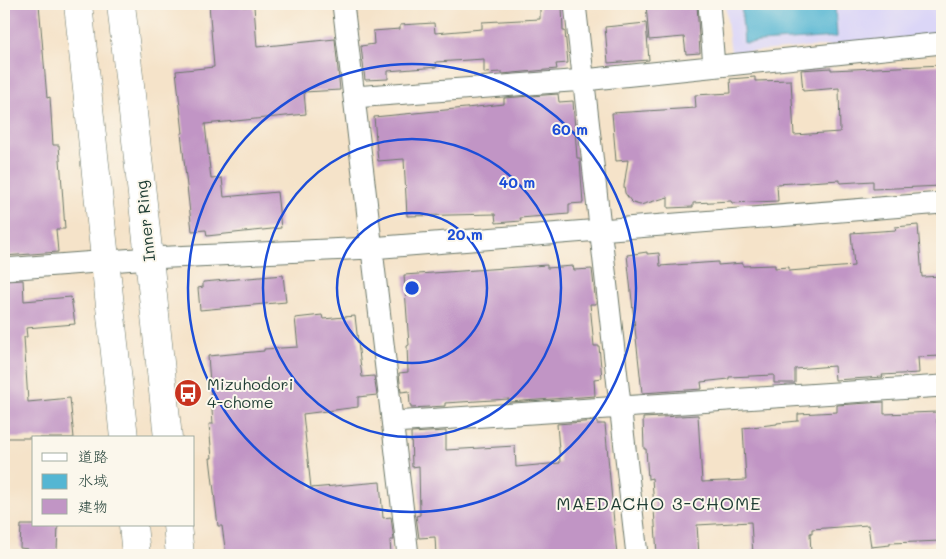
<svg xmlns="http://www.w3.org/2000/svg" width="946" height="559" font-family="Mali,'Klee One',sans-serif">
	<rect width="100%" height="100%" fill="#fbf7ec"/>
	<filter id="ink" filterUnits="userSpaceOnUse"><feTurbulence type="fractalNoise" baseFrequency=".02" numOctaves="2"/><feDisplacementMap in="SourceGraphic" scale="10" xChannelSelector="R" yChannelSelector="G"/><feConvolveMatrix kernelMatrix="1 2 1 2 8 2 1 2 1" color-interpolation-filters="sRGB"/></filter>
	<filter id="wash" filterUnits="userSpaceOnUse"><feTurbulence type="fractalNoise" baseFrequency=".0096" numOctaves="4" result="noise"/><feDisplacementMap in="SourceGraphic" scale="20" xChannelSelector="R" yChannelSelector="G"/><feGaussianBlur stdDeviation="1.12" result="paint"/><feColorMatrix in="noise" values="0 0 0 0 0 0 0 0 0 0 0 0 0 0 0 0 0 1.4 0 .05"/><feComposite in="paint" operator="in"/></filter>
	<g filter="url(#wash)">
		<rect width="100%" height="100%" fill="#f5e3c9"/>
		<path fill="#dbd6f7" d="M725 4H942V37L731 53Z"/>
		<path fill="#54b6d3" stroke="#3a7a84" d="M741 4H835L837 37 744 43Z"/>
		<g id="blocks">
			<path fill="#c195c5" d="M4 4H39L47 98 50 97 53 145H59L65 229H56L58 252 4 256Z
				M209 4H243V7L254 6 257 47 335 39 340 90 304 92 306 114 205 124 211 179 222 178 224 197 277 192 281 228 207 236 206 230 192 231 181 133H183L176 71 214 67Z
				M540 4H562L563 31H565L568 63 556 64 557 69 502 74V72L484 73V59L436 62 437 67 388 71V79L365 80 361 46 374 44 373 31 400 29V25L434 23 435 33 482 29V22L540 19Z
				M646 4H697L700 53 686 54 684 37 649 40Z
				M646 23 649 60 608 63 605 27Z
				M942 65V186L873 189V181L840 183V180L777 184 778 201 732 203 731 201 693 203V207L668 208V197L644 204 640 205 633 203 630 200 625 193 624 186 628 160 616 161 612 113 696 108 695 95 731 93 730 79 755 77V81L791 80 794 135 840 132 839 88 803 91 801 70 831 68V70Z
				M558 94 559 102 573 101 577 158H580V161L583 203 569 204V214L520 218 521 221 496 223 495 214 407 216 404 159 378 161 374 117 486 106 504 104V98Z
				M918 225 922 277 942 276V356L918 357 919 373 882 375 883 377 835 380 834 366 795 369V383H774V375L729 377V379L701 382 702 389 642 393 627 255 647 252V254L659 253 660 266 718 262V265L743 263V266L775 265V268L789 267V271L854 266 851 233 896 230 895 227Z
				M547 265V268L573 266 574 270 592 269 596 304H590L594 346H599L602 378 594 379 595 396 509 402V399L445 403V406L411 408V405H410L409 391 401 392 399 373 408 372 407 346 409 345 404 275Z
				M283 275 286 302 200 310 198 288 203 287V282Z
				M23 280 24 301 71 297 75 324 26 328 27 337H24L28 402 70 398 74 438H4V281Z
				M322 315 323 319 355 316 362 377 374 376 377 395 358 397V407L303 414 311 488 380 482 383 518 391 517 394 540H390L391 555H226L222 526H218L210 458H212L209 424H213L208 356 264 351V349L298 347 295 318Z
				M884 402V414L937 412V423H942V541L890 543V545L871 547 868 525 812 529V533H810L811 554 791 555H753L751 522 697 525 699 555H657L652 478 648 479 646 449H644L643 418 698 415 702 482 746 480 743 428 777 424V423L798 421V414L837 412V405Z
				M597 421V424H605L617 555H436L435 537 419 538 416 516 420 515 419 466 412 467 411 433 446 431V450L515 446 516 467 560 463 557 424Z
				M21 525H58L57 551H47V555H28V549L20 548Z"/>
		</g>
	</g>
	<g filter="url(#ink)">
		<use href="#blocks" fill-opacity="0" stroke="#6a7768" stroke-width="1"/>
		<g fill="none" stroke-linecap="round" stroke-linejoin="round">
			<g stroke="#6a7768" stroke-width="23">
				<path id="street" d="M343 4 408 555
					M575 4 637 555
					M709 4 714 66
					M354 97 584 80 942 43
					M4 269 149 258 371 248 942 203
					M393 422 942 386"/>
			</g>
			<g stroke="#6a7768" stroke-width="29">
				<path id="primary" d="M78 4 124 438
					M121 4 149 258 168 438
					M133 525 136 555
					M177 525 180 555"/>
			</g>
			<use href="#street" stroke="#fff" stroke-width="21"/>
			<use href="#primary" stroke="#fff" stroke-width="28"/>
		</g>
	</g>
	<g fill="none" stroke="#1d4ed8" stroke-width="2.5">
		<circle cx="412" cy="288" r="75"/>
		<circle cx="412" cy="288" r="149"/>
		<circle cx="412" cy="288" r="224"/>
	</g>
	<defs>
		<g id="bus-disc" transform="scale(1.4375)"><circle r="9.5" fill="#c8321e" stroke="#fbf7ec"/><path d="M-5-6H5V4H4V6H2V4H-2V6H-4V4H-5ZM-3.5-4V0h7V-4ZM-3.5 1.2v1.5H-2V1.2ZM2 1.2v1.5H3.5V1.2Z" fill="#fff"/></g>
	</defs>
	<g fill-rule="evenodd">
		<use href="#bus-disc" x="188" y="393"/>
	</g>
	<g text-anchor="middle" stroke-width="4" stroke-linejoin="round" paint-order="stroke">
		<g font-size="16" fill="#1f3d34" stroke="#fbf7ec">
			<text transform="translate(145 221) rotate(-96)" y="6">Inner Ring</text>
		</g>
		<g font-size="16" fill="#1f3d34" stroke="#fbf7ec" text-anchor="start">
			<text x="207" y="390">Mizuhodori<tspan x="207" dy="18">4-chome</tspan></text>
		</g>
		<g font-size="18" letter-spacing="1" fill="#1f3d34" stroke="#fbf7ec">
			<text x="659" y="510">MAEDACHO 3-CHOME</text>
		</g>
	</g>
	<circle cx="412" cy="288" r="8" fill="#1d4ed8" stroke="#fbf7ec" stroke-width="2.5"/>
	<g font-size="15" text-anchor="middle" font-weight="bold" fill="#1d4ed8" stroke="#fbf7ec" stroke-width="4" stroke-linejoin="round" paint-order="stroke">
		<text x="570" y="135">60 m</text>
		<text x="517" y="188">40 m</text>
		<text x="465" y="240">20 m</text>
	</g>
	<rect width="946" height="559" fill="none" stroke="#fbf7ec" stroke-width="20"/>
	<rect x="32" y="436" width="162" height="90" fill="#fbf7ec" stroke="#a3ada2"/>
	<rect x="42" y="453" width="25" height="8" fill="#ffffff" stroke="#a3ada2"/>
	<text x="78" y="462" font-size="15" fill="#1f3d34">道路</text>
	<rect x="42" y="474" width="25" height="15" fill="#54b6d3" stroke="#a3ada2"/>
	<text x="78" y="486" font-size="15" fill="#1f3d34">水域</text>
	<rect x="42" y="499" width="25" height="15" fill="#c195c5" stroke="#a3ada2"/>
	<text x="78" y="512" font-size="15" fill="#1f3d34">建物</text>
</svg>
